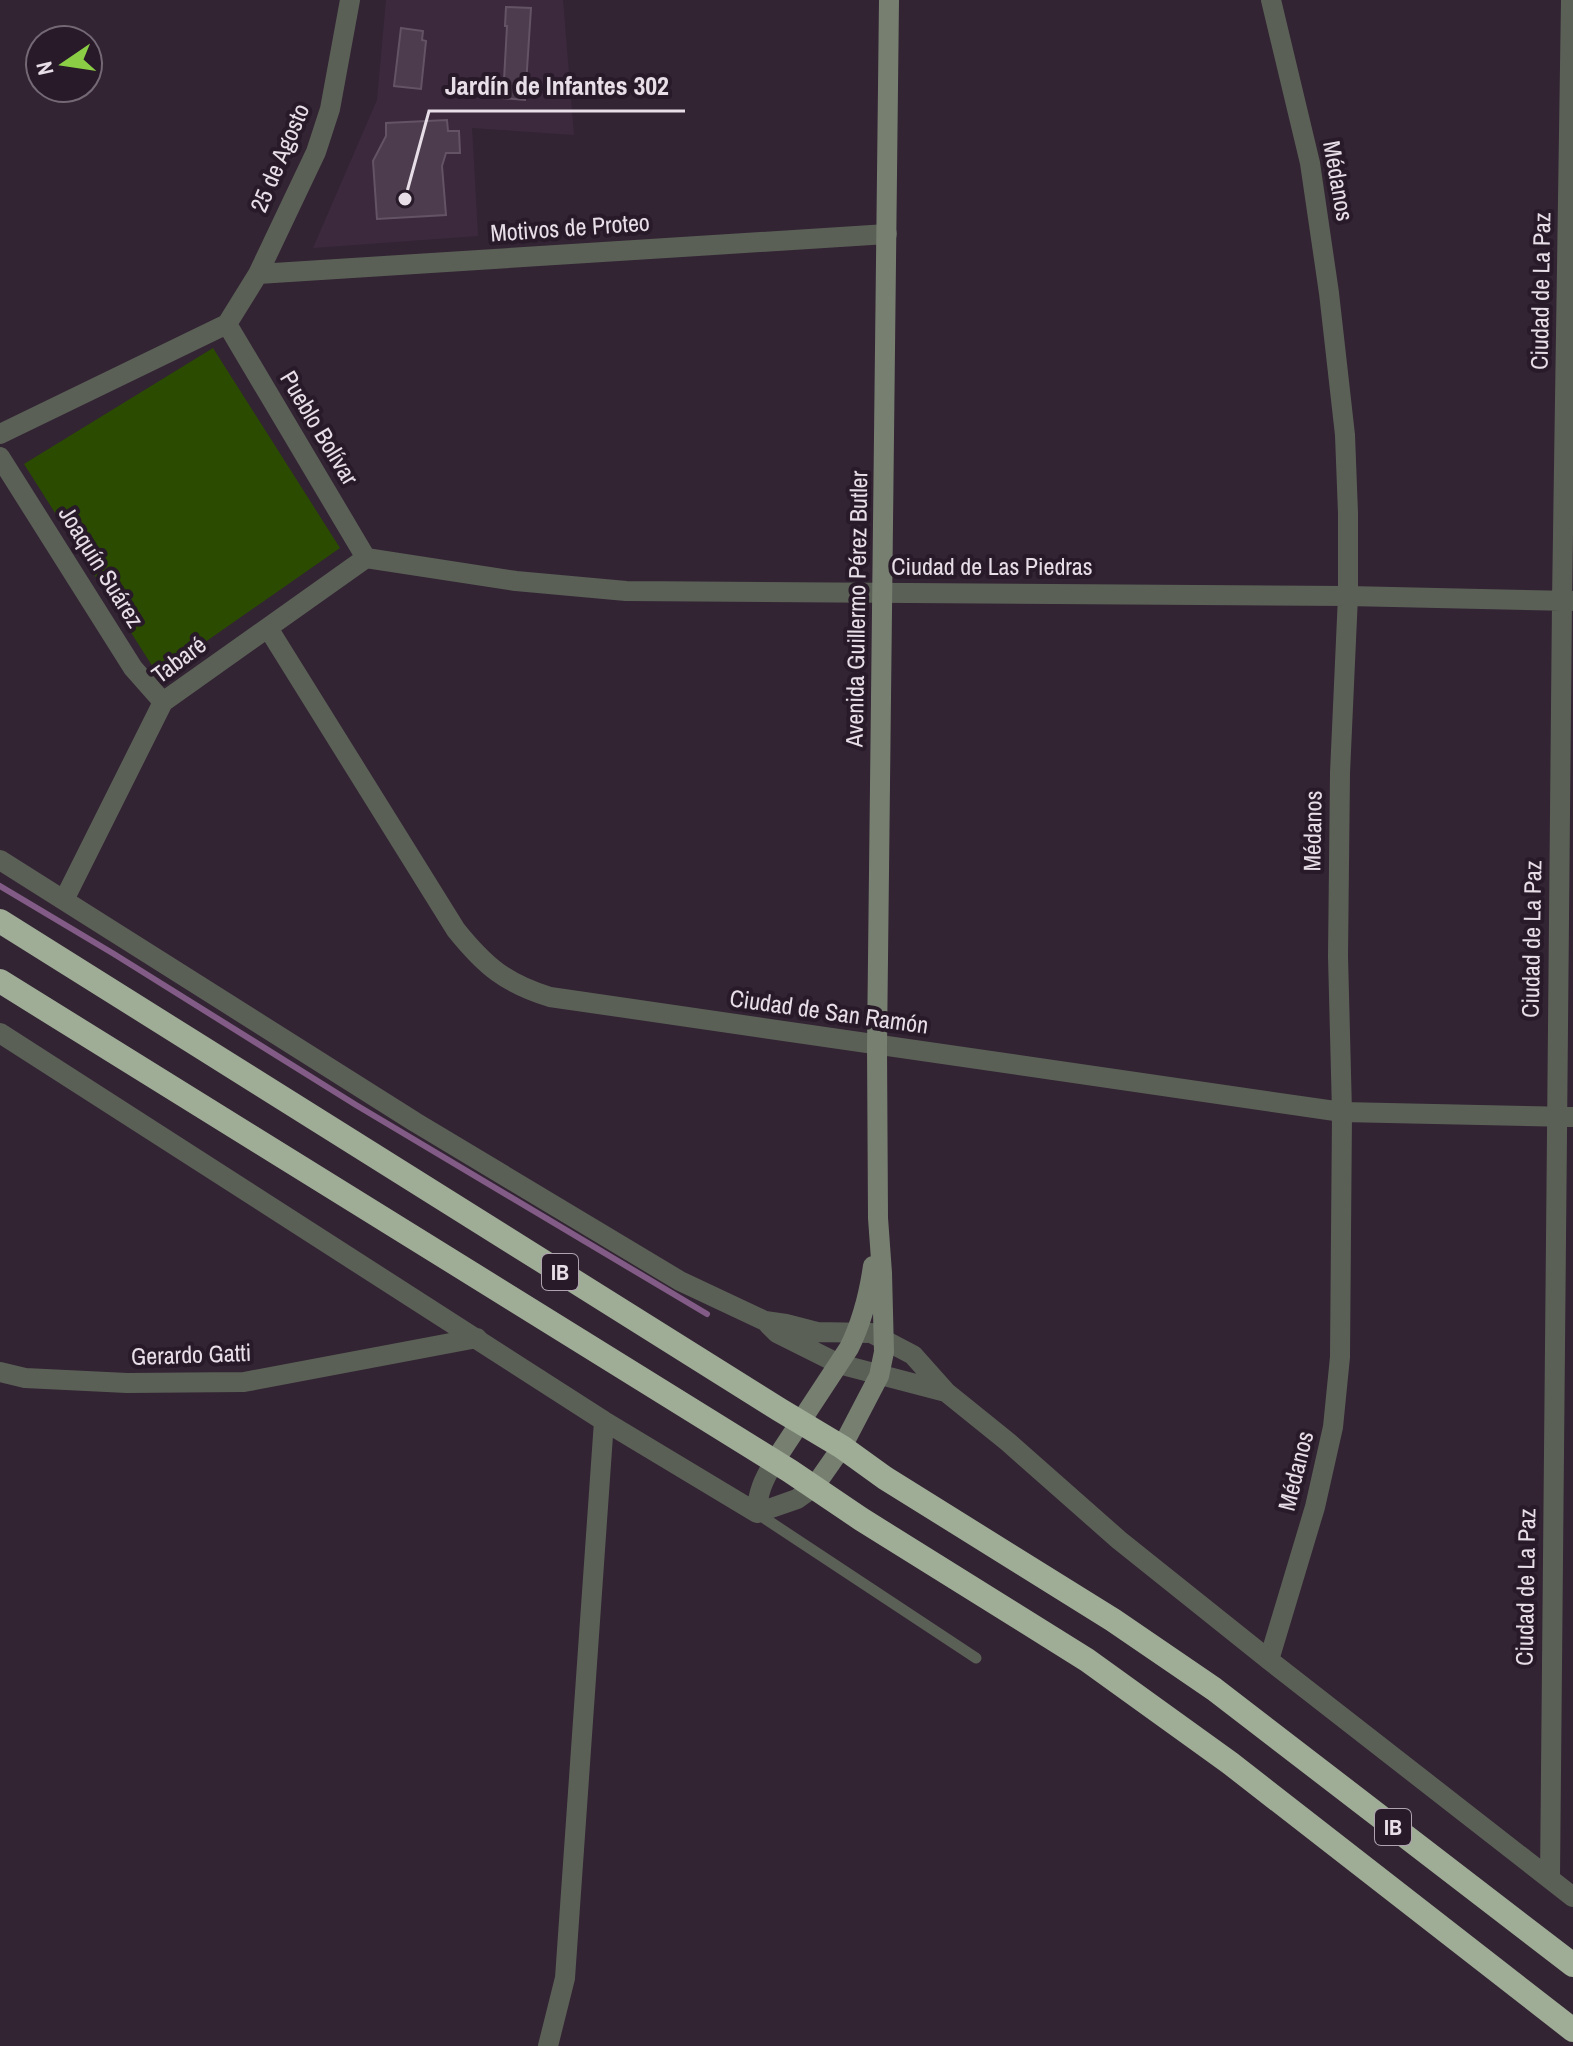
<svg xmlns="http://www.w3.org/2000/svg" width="1573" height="2046" font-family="'Archivo Narrow',sans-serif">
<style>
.built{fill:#3c293e}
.green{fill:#2b4c00}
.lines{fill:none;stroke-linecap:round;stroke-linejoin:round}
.stream{stroke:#825c86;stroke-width:6}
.building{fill:#4c3c4d;stroke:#645365;stroke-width:2}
.lane{stroke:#5b6057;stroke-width:11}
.street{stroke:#5b6057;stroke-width:20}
.secondary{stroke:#777f71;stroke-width:20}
.highway{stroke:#9fac96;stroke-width:24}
.labels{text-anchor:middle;stroke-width:8;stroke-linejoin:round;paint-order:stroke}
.shield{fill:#281a29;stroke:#aea3af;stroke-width:2}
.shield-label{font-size:22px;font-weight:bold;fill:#e7dee8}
.street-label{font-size:24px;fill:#e7dee8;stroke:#281a29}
.leader{fill:none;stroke:#e7dee8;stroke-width:3}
.callout-dot{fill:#e7dee8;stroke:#281a29;stroke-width:3}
.callout-label{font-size:26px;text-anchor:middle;font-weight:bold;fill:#e7dee8;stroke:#281a29;stroke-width:8;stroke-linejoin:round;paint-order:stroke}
</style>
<rect width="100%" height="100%" fill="#322433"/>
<!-- built -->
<path class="built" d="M386 0H563L574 135 472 128 478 236 313 248 377 100Z"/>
<!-- green -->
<path class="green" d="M213 348 340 548 158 675 24 464Z"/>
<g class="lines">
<!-- stream -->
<path class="stream" d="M0 886 114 954 356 1105 707 1314"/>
</g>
<!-- building -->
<path class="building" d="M506 7 531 8 525 100 503 98 507 26H505Z
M401 28 423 31 422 40 426 41 421 89 394 86Z
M447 120 448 131H459L460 153H446L442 166 446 215 377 219 373 161 386 136V123Z"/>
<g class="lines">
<!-- lane -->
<path class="lane" d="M758 1514 976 1658"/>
<!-- street -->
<path class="street" d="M258 274 887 234
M227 324 258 274 316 152 330 109 350 0
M227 324 366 558
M0 434 227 324
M0 457 133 668 163 702
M366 558 516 581 626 591 1348 596 1573 601
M268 628 456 930C485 966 505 983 550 997L1342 1112 1573 1117
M0 860 415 1122 680 1281 765 1321 786 1324 817 1332 871 1333 913 1355 946 1392 1008 1442 1119 1540 1269 1660 1573 1897
M64 900 163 702 366 558
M0 1033 604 1421 757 1513 797 1499 814 1487
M768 1324 777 1333 839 1364 946 1392
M0 1372 25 1378 127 1383 244 1382 477 1338
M757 1513C757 1493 764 1479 774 1462
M1269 1660 1315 1507 1333 1427 1340 1357 1342 1112 1338 956 1340 773 1348 596V513L1345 435 1329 293 1310 163 1271 0
M1550 1878 1562 601 1571 0
M548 2046 565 1978 604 1421"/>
<!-- secondary -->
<path class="secondary" d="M774 1462 849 1348C862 1322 869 1294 873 1266
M814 1487 842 1447 879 1376 884 1352 882 1273 878 1218 877 1046 889 0"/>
<!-- highway -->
<path class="highway" d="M0 921 780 1410 842 1447 885 1478 1113 1620 1214 1689 1573 1965
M0 981 790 1471 861 1519 1087 1660 1230 1763 1573 2030"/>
</g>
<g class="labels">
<!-- shield labels -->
<g class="shield">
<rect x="542" y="1254" width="36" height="36" rx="6"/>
<rect x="1375" y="1809" width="36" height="36" rx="6"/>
</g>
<g class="shield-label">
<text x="560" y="1280">IB</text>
<text x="1393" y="1835">IB</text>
</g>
<!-- street labels -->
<g class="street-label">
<text transform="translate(280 158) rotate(-67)" y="8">25 de Agosto</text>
<text transform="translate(1338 181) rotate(80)" y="8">Médanos</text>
<text transform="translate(570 228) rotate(-4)" y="8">Motivos de Proteo</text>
<text transform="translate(1541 291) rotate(-89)" y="8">Ciudad de La Paz</text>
<text transform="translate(319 428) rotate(59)" y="8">Pueblo Bolívar</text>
<text transform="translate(101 567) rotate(58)" y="8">Joaquín Suárez</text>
<text x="992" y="575">Ciudad de Las Piedras</text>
<text transform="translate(857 609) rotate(-89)" y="8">Avenida Guillermo Pérez Butler</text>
<text transform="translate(179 660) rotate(-37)" y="8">Tabaré</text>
<text transform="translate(1313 831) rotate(-89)" y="8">Médanos</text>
<text transform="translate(1532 939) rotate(-89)" y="8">Ciudad de La Paz</text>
<text transform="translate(829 1012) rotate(8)" y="8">Ciudad de San Ramón</text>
<text transform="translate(191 1355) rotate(-2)" y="8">Gerardo Gatti</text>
<text transform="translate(1296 1471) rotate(-76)" y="8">Médanos</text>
<text transform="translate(1526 1587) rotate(-89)" y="8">Ciudad de La Paz</text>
</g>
</g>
<!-- callouts -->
<path class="leader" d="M405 199L429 111H685"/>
<circle class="callout-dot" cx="405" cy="199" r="8"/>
<g class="callout-label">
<text x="557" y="95">Jardín de Infantes 302</text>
</g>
<!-- north arrow -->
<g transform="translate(64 64) rotate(257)"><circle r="38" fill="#281a29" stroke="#746875" stroke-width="2"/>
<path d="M0-6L14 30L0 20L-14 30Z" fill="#8bce46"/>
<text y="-12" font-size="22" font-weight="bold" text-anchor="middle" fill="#e7dee8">N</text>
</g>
</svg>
